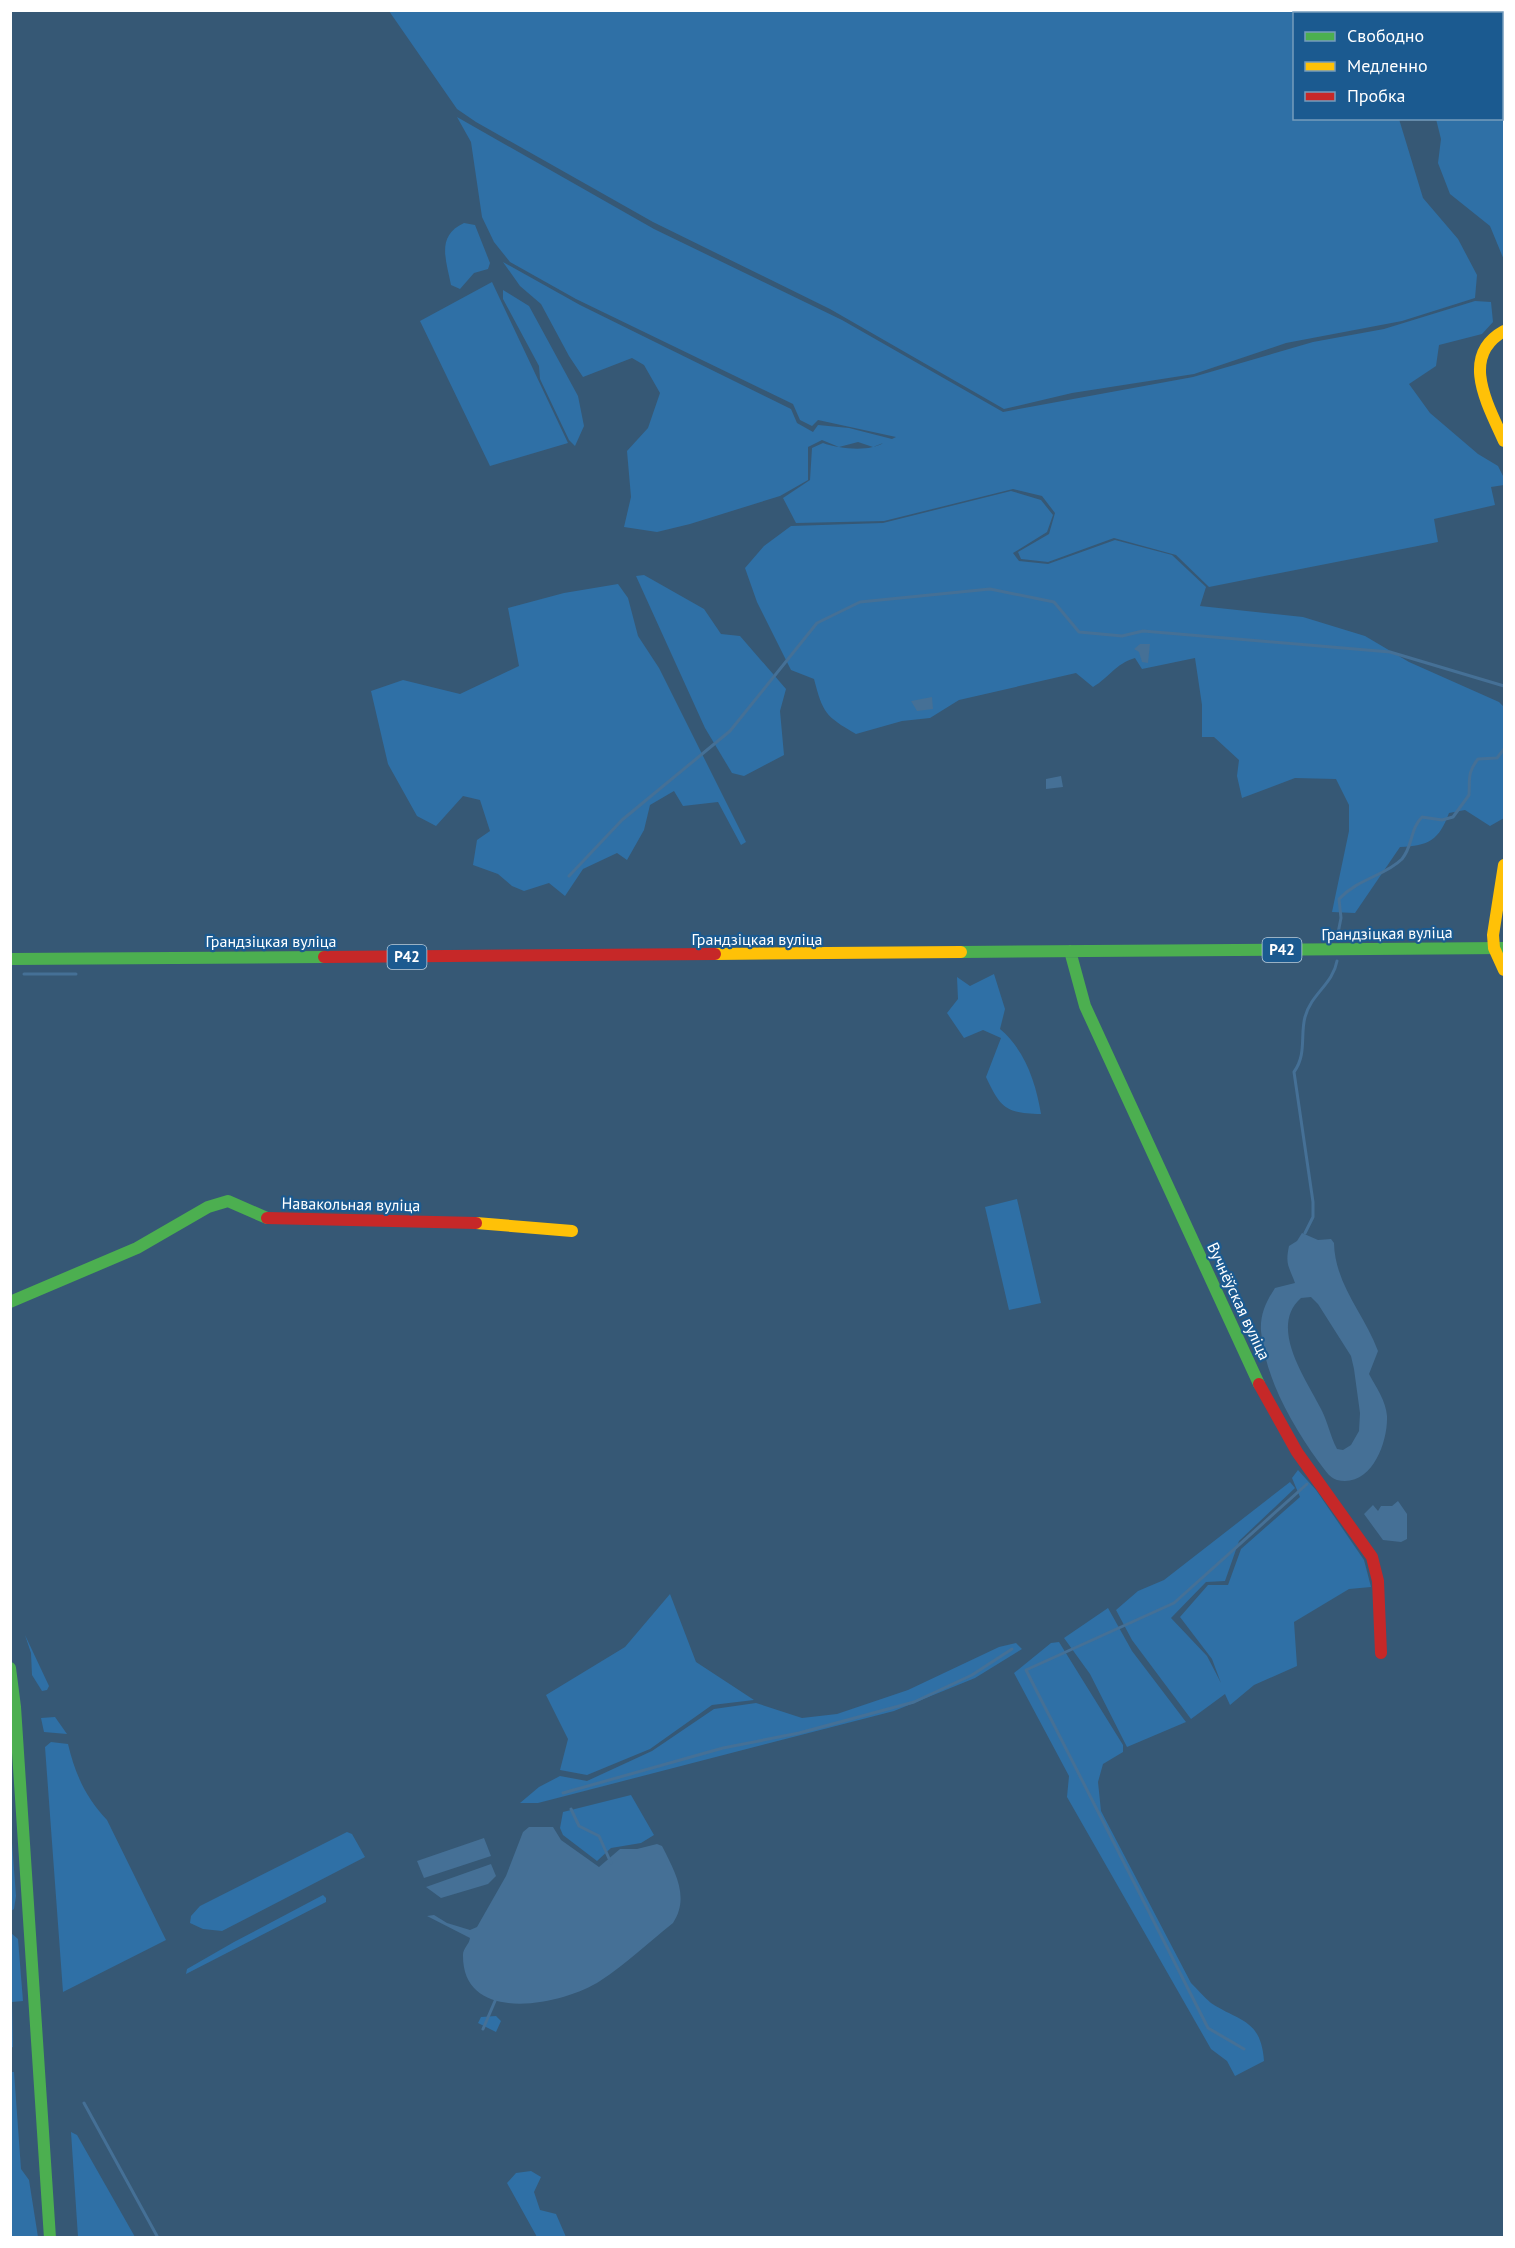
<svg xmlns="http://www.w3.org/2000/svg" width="1515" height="2248" font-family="'PT Sans',sans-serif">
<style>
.green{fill:#2f70a6}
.water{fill:#457096;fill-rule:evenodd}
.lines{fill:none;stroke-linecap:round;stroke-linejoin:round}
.stream{stroke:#457096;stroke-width:3}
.fast{stroke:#4caf50;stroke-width:12}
.slow{stroke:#ffc107;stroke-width:12}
.jam{stroke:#c62828;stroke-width:12}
.labels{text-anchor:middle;stroke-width:4.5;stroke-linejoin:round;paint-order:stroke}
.shield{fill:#1b5a90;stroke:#bbcede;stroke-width:1.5}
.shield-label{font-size:15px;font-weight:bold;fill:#fff}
.street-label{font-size:16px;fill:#fff;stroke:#1b5a90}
</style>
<rect width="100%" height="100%" fill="#365875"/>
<!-- green -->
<path class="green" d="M389 11H1353L1356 13 1294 14V118L1399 119 1423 198 1458 239 1477 275 1475 298 1402 321 1286 343 1194 374 1072 393 1004 409 830 309 653 222 476 122 457 109Z
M1382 11H1504V260L1490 226 1450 194 1438 163 1441 139 1436 119 1502 118V14H1384Z
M457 117 654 229 842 320 1003 412 1193 377 1313 342 1384 329 1475 301 1491 302 1493 322 1482 334 1439 345 1436 366 1409 384 1430 413 1478 454 1498 466 1504 478V485L1491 487 1495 505 1434 519 1438 542 1209 587 1176 555 1114 538 1048 562 1021 559 1018 552 1049 534 1055 513 1042 496 1013 489 884 521 796 523 783 498 810 480 812 448 823 443C839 449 870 452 883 443L873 447 858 442 839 447 822 440 808 447V480L780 496 690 524 657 532 624 527 631 497 627 451 648 428 660 393 644 365 632 358 583 377 569 356 541 304 520 286 503 262 580 305 791 409 797 423 813 432 818 425 849 428 892 439 896 437 818 420 812 426 800 420 793 404 576 299 510 262 494 242 482 217 471 142Z
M464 223 475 225 490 263 488 269 474 273 460 289 451 285C446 259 436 236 464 223Z
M492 282 568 443 490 466 420 321Z
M503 290 529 306 578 396 584 426 575 446 569 440 540 379 539 366 503 299Z
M1011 491 1041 500 1053 515 1047 532 1013 553 1019 561 1048 564 1115 540 1172 555 1206 587 1200 606 1303 617 1365 636 1409 662 1499 702 1504 707V818L1490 826 1465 810 1449 813C1439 840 1429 846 1400 847L1355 913 1332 912 1349 831V805L1336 779 1295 778 1242 798 1237 776 1239 760 1214 737H1202V705L1195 658 1142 669 1135 658C1115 664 1110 677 1093 687L1076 673 959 700 930 718 902 721 856 734C825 716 823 713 814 679L791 670 757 602 745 568 764 546 791 526 883 523Z
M644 575 704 609 721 634 740 636 786 689 780 711 784 755 744 776 732 773 705 728 636 576Z
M618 584 628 598 638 636 659 668 746 842 741 845 718 802 683 806 674 791 650 805 644 830 627 860 617 853 583 869 565 896 549 883 524 891 512 886 498 874 473 865 477 840 490 831 480 800 463 796 436 826 417 816 388 764 371 691 403 680 460 694 519 666 508 608 564 593Z
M994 974 1005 1009 1000 1029C1025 1050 1036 1083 1041 1114 1006 1113 1001 1109 986 1077L1001 1038 983 1030 964 1038 947 1013 958 999 957 977 970 986Z
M1017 1199 1041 1303 1009 1310 985 1207Z
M1298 1470 1316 1490 1364 1560 1371 1587 1349 1589 1294 1622 1297 1666 1254 1685 1230 1705 1225 1694 1191 1719 1132 1640 1116 1610 1138 1591 1164 1580 1290 1482 1295 1488 1239 1541 1225 1581 1206 1582 1171 1618 1207 1656 1221 1683 1212 1659 1180 1617 1208 1585H1228L1241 1549 1300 1497 1292 1478Z
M670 1594 696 1662 754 1700 712 1705 650 1749 587 1775 560 1770 568 1739 546 1695 625 1647Z
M1108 1608 1132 1651 1186 1722 1127 1747 1090 1674 1064 1638Z
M25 1635 49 1686 47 1690 42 1691 32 1675 31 1653Z
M1059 1642 1123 1745V1752L1103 1764 1098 1782 1101 1811 1191 1983C1197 1989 1204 1997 1211 2003 1240 2022 1261 2019 1264 2061L1235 2076 1227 2061 1211 2049 1067 1797 1069 1776 1014 1673 1051 1643Z
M1016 1643 1022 1649 975 1678 894 1711 538 1803H520L539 1787 560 1776 587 1781 652 1751 714 1709 756 1703 802 1718 837 1714 908 1690 999 1647Z
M55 1717 67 1734 44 1732 41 1718Z
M51 1742 68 1744C75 1774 86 1798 107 1820L166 1940 63 1992 45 1747Z
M631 1795 654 1835 641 1843 611 1848 597 1861 563 1835 560 1828 563 1812Z
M11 1829 16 1896 14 1909 11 1911Z
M347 1832 352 1834 365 1857 222 1931 203 1929 190 1923 191 1916 200 1906Z
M323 1895 326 1898V1902L186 1974 187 1969 234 1942Z
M11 1933 18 1939 23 2001 12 2002 13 2047 11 2048Z
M496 2016 501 2021 496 2032 478 2023 481 2017Z
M10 2072H14L21 2169 29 2180 38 2237H11Z
M71 2132 77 2135 135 2237H78Z
M531 2171 541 2177 534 2192 540 2210 556 2214 566 2237H537L507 2183 516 2173Z"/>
<!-- water -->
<path class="water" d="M1140 644H1150L1148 663 1142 662 1139 652 1134 649Z
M932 697 933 709 917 711 911 701Z
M1061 776 1063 787 1046 789V779Z
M1302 1233 1318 1240 1331 1239 1334 1243C1335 1285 1364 1313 1378 1351L1369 1374C1376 1387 1386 1401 1387 1416 1388 1442 1372 1488 1337 1480 1329 1478 1323 1467 1318 1461 1291 1423 1265 1378 1261 1331 1260 1314 1266 1302 1275 1288L1295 1283C1289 1266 1285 1265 1289 1246L1297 1241ZM1301 1298 1311 1297 1318 1304 1351 1356 1354 1369 1360 1413 1359 1431 1351 1445 1343 1450 1337 1449C1330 1436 1328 1422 1321 1409 1306 1379 1268 1327 1301 1298Z
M1398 1501 1407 1514V1539L1401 1542 1383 1540 1364 1514 1373 1505 1378 1511 1381 1506H1392Z
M529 1827H553L561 1840 599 1867 620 1849H637L657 1844 662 1846C675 1872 690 1897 673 1923 649 1942 626 1964 600 1981 563 2005 462 2026 463 1955 463 1948 469 1945 470 1938L427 1916 434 1915 447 1923 470 1930 477 1927 506 1876 523 1832Z
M484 1838 491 1856 424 1878 417 1861Z
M491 1864 496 1876 488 1884 441 1898 426 1887Z"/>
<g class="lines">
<!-- stream -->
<path class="stream" d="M569 876 622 820 730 731 817 623 860 602 990 589 1054 602 1079 632 1122 636 1143 631 1390 652 1504 686
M1337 938 1341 918 1339 899C1359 878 1385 876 1402 859 1413 846 1410 829 1422 817L1442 820 1453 817 1469 795C1470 779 1467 773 1478 759L1497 758 1504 749
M24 974H76
M1305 1233 1313 1217V1202L1294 1072C1307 1054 1300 1035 1305 1017 1311 994 1333 984 1337 961
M563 1793 723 1748 799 1733 914 1702 972 1675 1012 1649
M571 1809 579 1826 599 1836 611 1863
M483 2029 495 2001
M1244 2049 1208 2028 1026 1670 1174 1603 1307 1484
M84 2103 157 2236"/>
<!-- fast -->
<path class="fast" d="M1070 951 1085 1006 1259 1384
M961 952 1504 948
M10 959 324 957
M10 1302 137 1248 208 1207 228 1201 267 1218
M10 1668 15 1707 50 2238"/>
<!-- slow -->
<path class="slow" d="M1504 331C1459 356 1488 405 1504 441
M1504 865 1493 935 1494 948 1504 970
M715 954 961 952
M476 1223 572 1231"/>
<!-- jam -->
<path class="jam" d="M324 957 715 954
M267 1218 476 1223
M1259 1384 1297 1452 1372 1557 1378 1581 1381 1653"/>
</g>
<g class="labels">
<!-- shield labels -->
<g class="shield">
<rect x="1262.5" y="938" width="39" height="24" rx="4.5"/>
<rect x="387.5" y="945" width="39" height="24" rx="4.5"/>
</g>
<g class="shield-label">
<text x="1282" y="955">Р42</text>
<text x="407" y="962">Р42</text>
</g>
<!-- street labels -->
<g class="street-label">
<text transform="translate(1387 933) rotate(-1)" y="6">Грандзіцкая вуліца</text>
<text x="757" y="945">Грандзіцкая вуліца</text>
<text x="271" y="947">Грандзіцкая вуліца</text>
<text transform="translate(351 1204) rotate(1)" y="6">Навакольная вуліца</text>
<text transform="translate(1239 1301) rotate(65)" y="6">Вучнёўская вуліца</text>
</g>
</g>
<!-- border -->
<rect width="1515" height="2248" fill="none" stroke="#ffffff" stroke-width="24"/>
<!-- legend -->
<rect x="1293" y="12" width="210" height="108" fill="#1b5a90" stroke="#769cbc" stroke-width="1.5"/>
<rect x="1305" y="32" width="30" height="9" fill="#4caf50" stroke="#769cbc" stroke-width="1.5"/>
<text x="1347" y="42" font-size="18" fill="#ffffff">Свободно</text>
<rect x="1305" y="62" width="30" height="9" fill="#ffc107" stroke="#769cbc" stroke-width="1.5"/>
<text x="1347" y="72" font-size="18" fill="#ffffff">Медленно</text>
<rect x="1305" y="92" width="30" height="9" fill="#c62828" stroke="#769cbc" stroke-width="1.5"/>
<text x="1347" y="102" font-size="18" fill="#ffffff">Пробка</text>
</svg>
